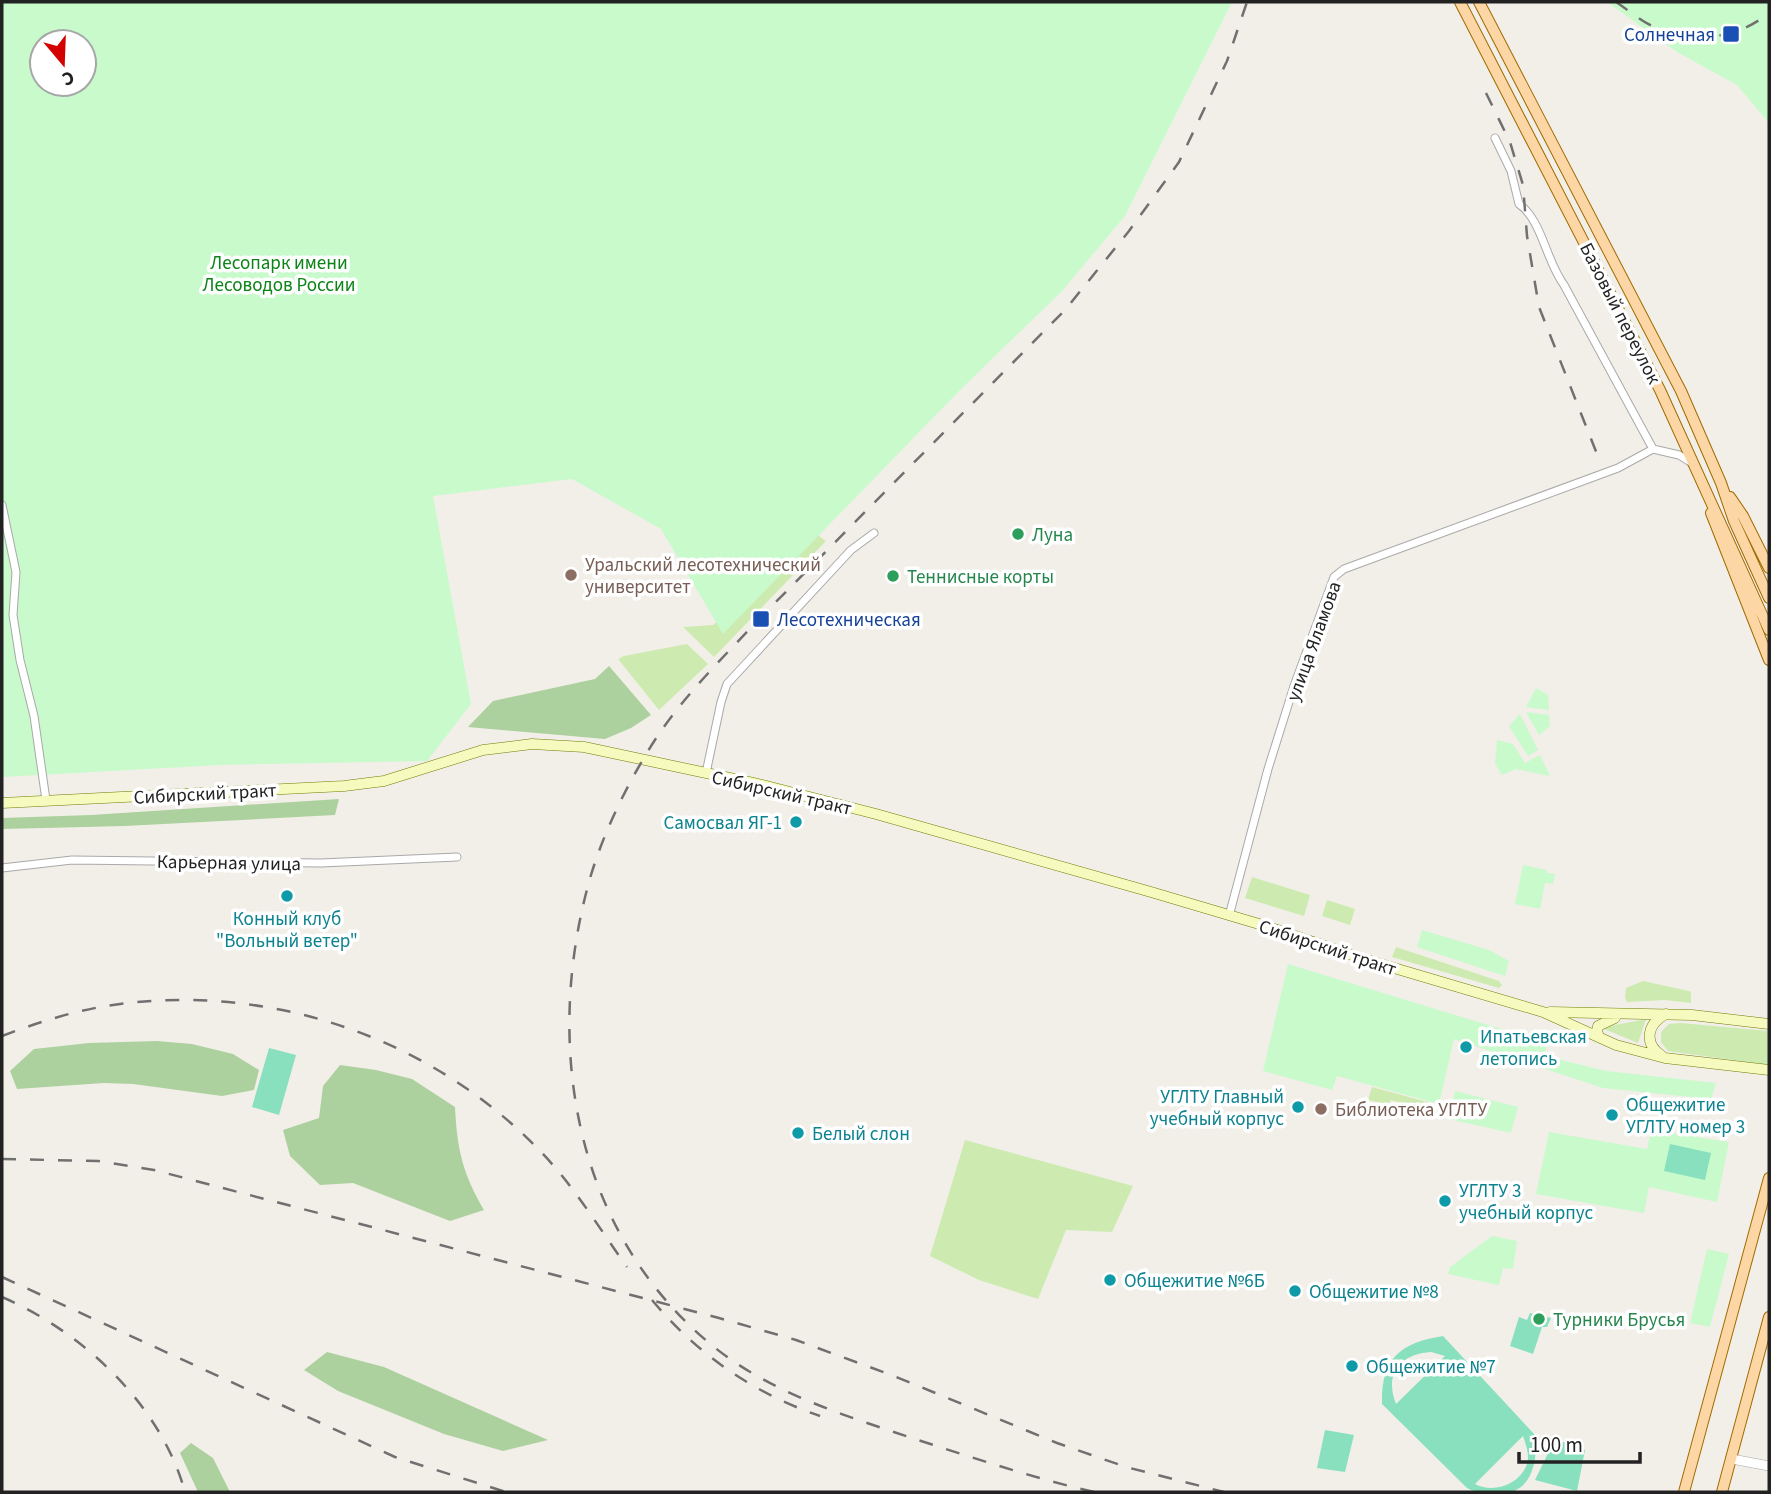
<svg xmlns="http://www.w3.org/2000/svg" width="1771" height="1494" font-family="'Source Sans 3',sans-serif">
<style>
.grass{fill:#cdebb0}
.forest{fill:#add19e}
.park{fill:#c8facc;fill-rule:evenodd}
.pitch{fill:#88e0be;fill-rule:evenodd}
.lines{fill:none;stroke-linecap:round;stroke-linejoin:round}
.minor-casing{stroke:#a9a9a9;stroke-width:9}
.tertiary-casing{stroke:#a9a9a9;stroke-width:10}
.secondary-casing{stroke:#707d05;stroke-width:11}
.primary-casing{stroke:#a06b00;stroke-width:12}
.minor{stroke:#fff;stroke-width:7}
.tertiary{stroke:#fff;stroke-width:9}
.secondary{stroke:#f7fabf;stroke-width:10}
.primary{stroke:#fcd6a4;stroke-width:10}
.rail{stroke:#707070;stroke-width:2.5;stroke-dasharray:14 14;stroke-linecap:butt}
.transit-dot{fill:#1a4fb4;stroke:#fff;stroke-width:2.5}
.leisure-dot{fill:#2e9e5b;stroke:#fff;stroke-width:2.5}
.education-dot{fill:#8d6e63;stroke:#fff;stroke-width:2.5}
.culture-dot{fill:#0f9aa8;stroke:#fff;stroke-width:2.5}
.labels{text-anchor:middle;stroke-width:7;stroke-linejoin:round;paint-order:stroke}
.transit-label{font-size:19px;fill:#164399;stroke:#fff;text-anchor:end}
.park-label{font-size:19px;fill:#0c8416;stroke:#fff}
.street-label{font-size:19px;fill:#222;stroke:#fff}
.leisure-label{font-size:19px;fill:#27864d;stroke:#fff;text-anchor:start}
.education-label{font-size:19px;fill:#785e54;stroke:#fff;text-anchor:start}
.culture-label{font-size:19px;fill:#0d838f;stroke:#fff;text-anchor:start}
</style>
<rect width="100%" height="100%" fill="#f2efe9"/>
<!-- grass -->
<path class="grass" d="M816 534 826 541 714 657 683 627 713 625Z
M687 644 708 664 659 710 618 659 624 656Z
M1252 877 1310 895 1304 916 1245 898Z
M1327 900 1355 909 1350 925 1322 916Z
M1396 947 1499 981 1502 985 1499 988 1392 957Z
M1643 981 1689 991 1691 992V1003L1665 1000 1627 1002 1625 998 1626 988Z
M1646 1019 1638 1043 1604 1029 1605 1027Z
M1681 1023 1769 1031V1065L1668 1051 1661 1042V1032L1669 1024Z
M1372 1087 1431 1103 1429 1114 1406 1110 1408 1105 1391 1100 1388 1105 1368 1100Z
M965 1140 1133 1186 1112 1232 1066 1230 1038 1299 979 1280 930 1256Z"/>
<!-- forest -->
<path class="forest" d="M609 666 651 715 631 728 605 739 468 727 493 701 595 679Z
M339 799 335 815 125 826 2 829V818L91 815Z
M157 1041 192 1044 233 1054 259 1070 254 1090 222 1096 133 1084 104 1083 17 1089 10 1071 34 1049 89 1043Z
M340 1065 376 1070 412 1079 455 1107C457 1150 463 1174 484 1210L450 1221 353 1183 320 1185 290 1156 283 1130 319 1118 323 1086Z
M327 1352 384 1367 548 1440 503 1451 444 1434 338 1391 304 1370Z
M191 1443 213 1458 230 1492H198L180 1453Z"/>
<!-- park -->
<path class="park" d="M2 2H1232L1125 216 1062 291 961 389 723 634 661 529 572 479 433 496 471 704 427 761 221 765 2 777ZM42 42H84V84H42Z
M1607 2H1769V123L1737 85 1677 52Z
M1536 688 1548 695 1549 710 1526 707Z
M1526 712 1549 715 1550 726 1539 735Z
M1520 714 1538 750 1528 756 1509 726Z
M1497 740 1513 744 1525 763 1540 755 1550 776 1516 769 1502 775 1495 764Z
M1523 865 1547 870V873L1555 874 1553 884 1545 883 1540 909 1515 904Z
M1422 930 1489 950 1509 961 1505 976 1417 947Z
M1288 964 1547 1043 1545 1056 1606 1071 1716 1083 1711 1099 1603 1088 1454 1039 1439 1104 1337 1076 1332 1090 1263 1071Z
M1455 1091 1518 1107 1511 1133 1449 1119Z
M1651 1130 1729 1142 1717 1202 1649 1187 1644 1213 1536 1194 1549 1132 1647 1149Z
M1492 1236 1517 1241 1513 1269 1503 1268 1499 1285 1448 1274 1450 1267Z
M1707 1249 1729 1254 1710 1327 1690 1323Z"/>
<!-- pitch -->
<path class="pitch" d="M269 1048 296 1055 279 1115 252 1107Z
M1670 1144 1711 1153 1705 1180 1664 1171Z
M1530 1313 1551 1318 1547 1327H1542L1533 1354 1510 1346 1519 1317 1527 1320Z
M1443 1336 1535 1435C1538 1454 1534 1486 1511 1492 1506 1493 1499 1492 1494 1492 1484 1492 1476 1493 1467 1488L1382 1404C1381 1359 1399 1343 1443 1336ZM1431 1352 1445 1356 1396 1404C1384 1374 1400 1354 1431 1352ZM1523 1436C1526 1445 1530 1455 1527 1464 1520 1485 1493 1494 1475 1484Z
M1325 1430 1354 1435 1345 1472 1317 1468Z
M1555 1439 1585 1450 1577 1491 1535 1480Z"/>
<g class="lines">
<!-- minor casing -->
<g class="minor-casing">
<path id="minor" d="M1495 138 1511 171 1519 204C1542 220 1546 261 1564 285L1653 449
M2 505 16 572 13 615 20 660 34 716 46 800
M706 773 721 702 727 684 851 550 874 533
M2 868 72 860 321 863 457 857
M1229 916 1268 769 1294 686 1334 577 1344 569 1618 468 1653 449 1679 455 1692 463"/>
</g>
<!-- tertiary casing -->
<g class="tertiary-casing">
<path id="tertiary" d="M1732 1459 1769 1466"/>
</g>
<!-- secondary casing -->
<g class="secondary-casing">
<path id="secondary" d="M2 803 344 786 384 781 483 750 532 744 584 747 758 784 876 814 1151 892 1259 924 1367 960 1543 1012 1616 1045 1665 1058 1769 1070
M1550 1012 1692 1015 1769 1024
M1599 1037 1597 1031 1598 1026 1615 1018
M1662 1056C1643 1043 1647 1024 1666 1014"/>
</g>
<!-- primary casing -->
<g class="primary-casing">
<path id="primary" d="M1460 2 1660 390 1769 630
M1479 2 1681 391 1721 483 1734 521 1769 598
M1730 497 1743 516 1769 568
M1711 513 1769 660
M1684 1492 1769 1178
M1722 1492 1769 1317"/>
</g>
<!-- minor -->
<use href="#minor" class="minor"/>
<!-- tertiary -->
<use href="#tertiary" class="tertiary"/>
<!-- secondary -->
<use href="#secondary" class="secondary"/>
<!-- primary -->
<use href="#primary" class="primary"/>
<!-- rail -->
<path class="rail" d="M1616 2C1628 10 1640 20 1652 26 1659 29 1666 30 1673 32 1709 42 1740 36 1769 13
M1486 93 1510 142 1523 185 1527 236 1539 307 1597 454
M2 1036C39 1022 79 1009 120 1004 274 984 433 1039 541 1152 574 1186 599 1228 627 1267
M2 1159 98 1161 154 1170 719 1318 796 1340 894 1376 1057 1443 1126 1467 1224 1492
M2 1277 395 1457 506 1492
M2 1297C83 1332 161 1405 185 1492
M652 1300C697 1354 753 1393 820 1416
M1094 1492C1033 1478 974 1458 915 1439 843 1415 767 1392 708 1342 572 1227 543 1040 591 875 604 832 625 789 648 751 678 701 721 660 760 618L1065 310 1129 231 1179 162 1227 61 1247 2"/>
</g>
<!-- markers -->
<g class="transit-dot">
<rect x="1722" y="25" width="18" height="18" rx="3.5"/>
<rect x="752" y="610" width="18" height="18" rx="3.5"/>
</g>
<g class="leisure-dot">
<circle cx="1018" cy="534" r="7"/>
<circle cx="893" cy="576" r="7"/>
<circle cx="1539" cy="1319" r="7"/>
</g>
<g class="education-dot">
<circle cx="571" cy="575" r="7"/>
<circle cx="1321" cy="1109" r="7"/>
</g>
<g class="culture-dot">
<circle cx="796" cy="822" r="7"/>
<circle cx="287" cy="896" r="7"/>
<circle cx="1466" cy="1047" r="7"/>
<circle cx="1298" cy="1107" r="7"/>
<circle cx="1612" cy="1115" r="7"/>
<circle cx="798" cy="1133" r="7"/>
<circle cx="1445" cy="1201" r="7"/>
<circle cx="1110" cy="1280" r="7"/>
<circle cx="1295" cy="1291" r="7"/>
<circle cx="1352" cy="1366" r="7"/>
</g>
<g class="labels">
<!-- transit labels -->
<g class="transit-label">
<text x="1715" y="41">Солнечная</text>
<text x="777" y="626" text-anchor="start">Лесотехническая</text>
</g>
<!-- park labels -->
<g class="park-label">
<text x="279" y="269">Лесопарк имени<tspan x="279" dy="22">Лесоводов России</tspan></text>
</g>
<!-- street labels -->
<g class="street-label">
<text transform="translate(1621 313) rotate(63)" y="7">Базовый переулок</text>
<text transform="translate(1313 641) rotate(-70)" y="7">улица Яламова</text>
<text transform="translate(782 792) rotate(13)" y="7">Сибирский тракт</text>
<text transform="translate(205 793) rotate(-3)" y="7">Сибирский тракт</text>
<text transform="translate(229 862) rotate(1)" y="7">Карьерная улица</text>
<text transform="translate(1328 947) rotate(18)" y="7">Сибирский тракт</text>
</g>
<!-- leisure labels -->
<g class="leisure-label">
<text x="1032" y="541">Луна</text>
<text x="907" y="583">Теннисные корты</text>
<text x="1553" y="1326">Турники Брусья</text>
</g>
<!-- education labels -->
<g class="education-label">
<text x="585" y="571">Уральский лесотехнический<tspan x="585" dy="22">университет</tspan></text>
<text x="1335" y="1116">Библиотека УГЛТУ</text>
</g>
<!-- culture labels -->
<g class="culture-label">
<text x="782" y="829" text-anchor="end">Самосвал ЯГ-1</text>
<text x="287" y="925" text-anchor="middle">Конный клуб<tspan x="287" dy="22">"Вольный ветер"</tspan></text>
<text x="1480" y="1043">Ипатьевская<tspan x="1480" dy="22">летопись</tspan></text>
<text x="1284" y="1103" text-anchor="end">УГЛТУ Главный<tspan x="1284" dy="22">учебный корпус</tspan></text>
<text x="1626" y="1111">Общежитие<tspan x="1626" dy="22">УГЛТУ номер 3</tspan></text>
<text x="812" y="1140">Белый слон</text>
<text x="1459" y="1197">УГЛТУ 3<tspan x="1459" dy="22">учебный корпус</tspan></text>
<text x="1124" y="1287">Общежитие №6Б</text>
<text x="1309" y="1298">Общежитие №8</text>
<text x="1366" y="1373">Общежитие №7</text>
</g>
</g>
<!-- border -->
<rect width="1771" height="1494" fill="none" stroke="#222222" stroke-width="7"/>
<!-- north arrow -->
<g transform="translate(63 63) rotate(161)"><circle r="33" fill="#ffffff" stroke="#a7a7a7" stroke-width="2"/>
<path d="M0-5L12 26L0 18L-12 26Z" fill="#d40000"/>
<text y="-10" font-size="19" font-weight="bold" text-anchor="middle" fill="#222222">С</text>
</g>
<!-- scale -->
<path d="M1519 1452v10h121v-10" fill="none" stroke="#222222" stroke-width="3.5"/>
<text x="1530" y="1452" font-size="21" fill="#222222" stroke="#ffffff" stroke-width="5" paint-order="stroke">100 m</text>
</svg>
